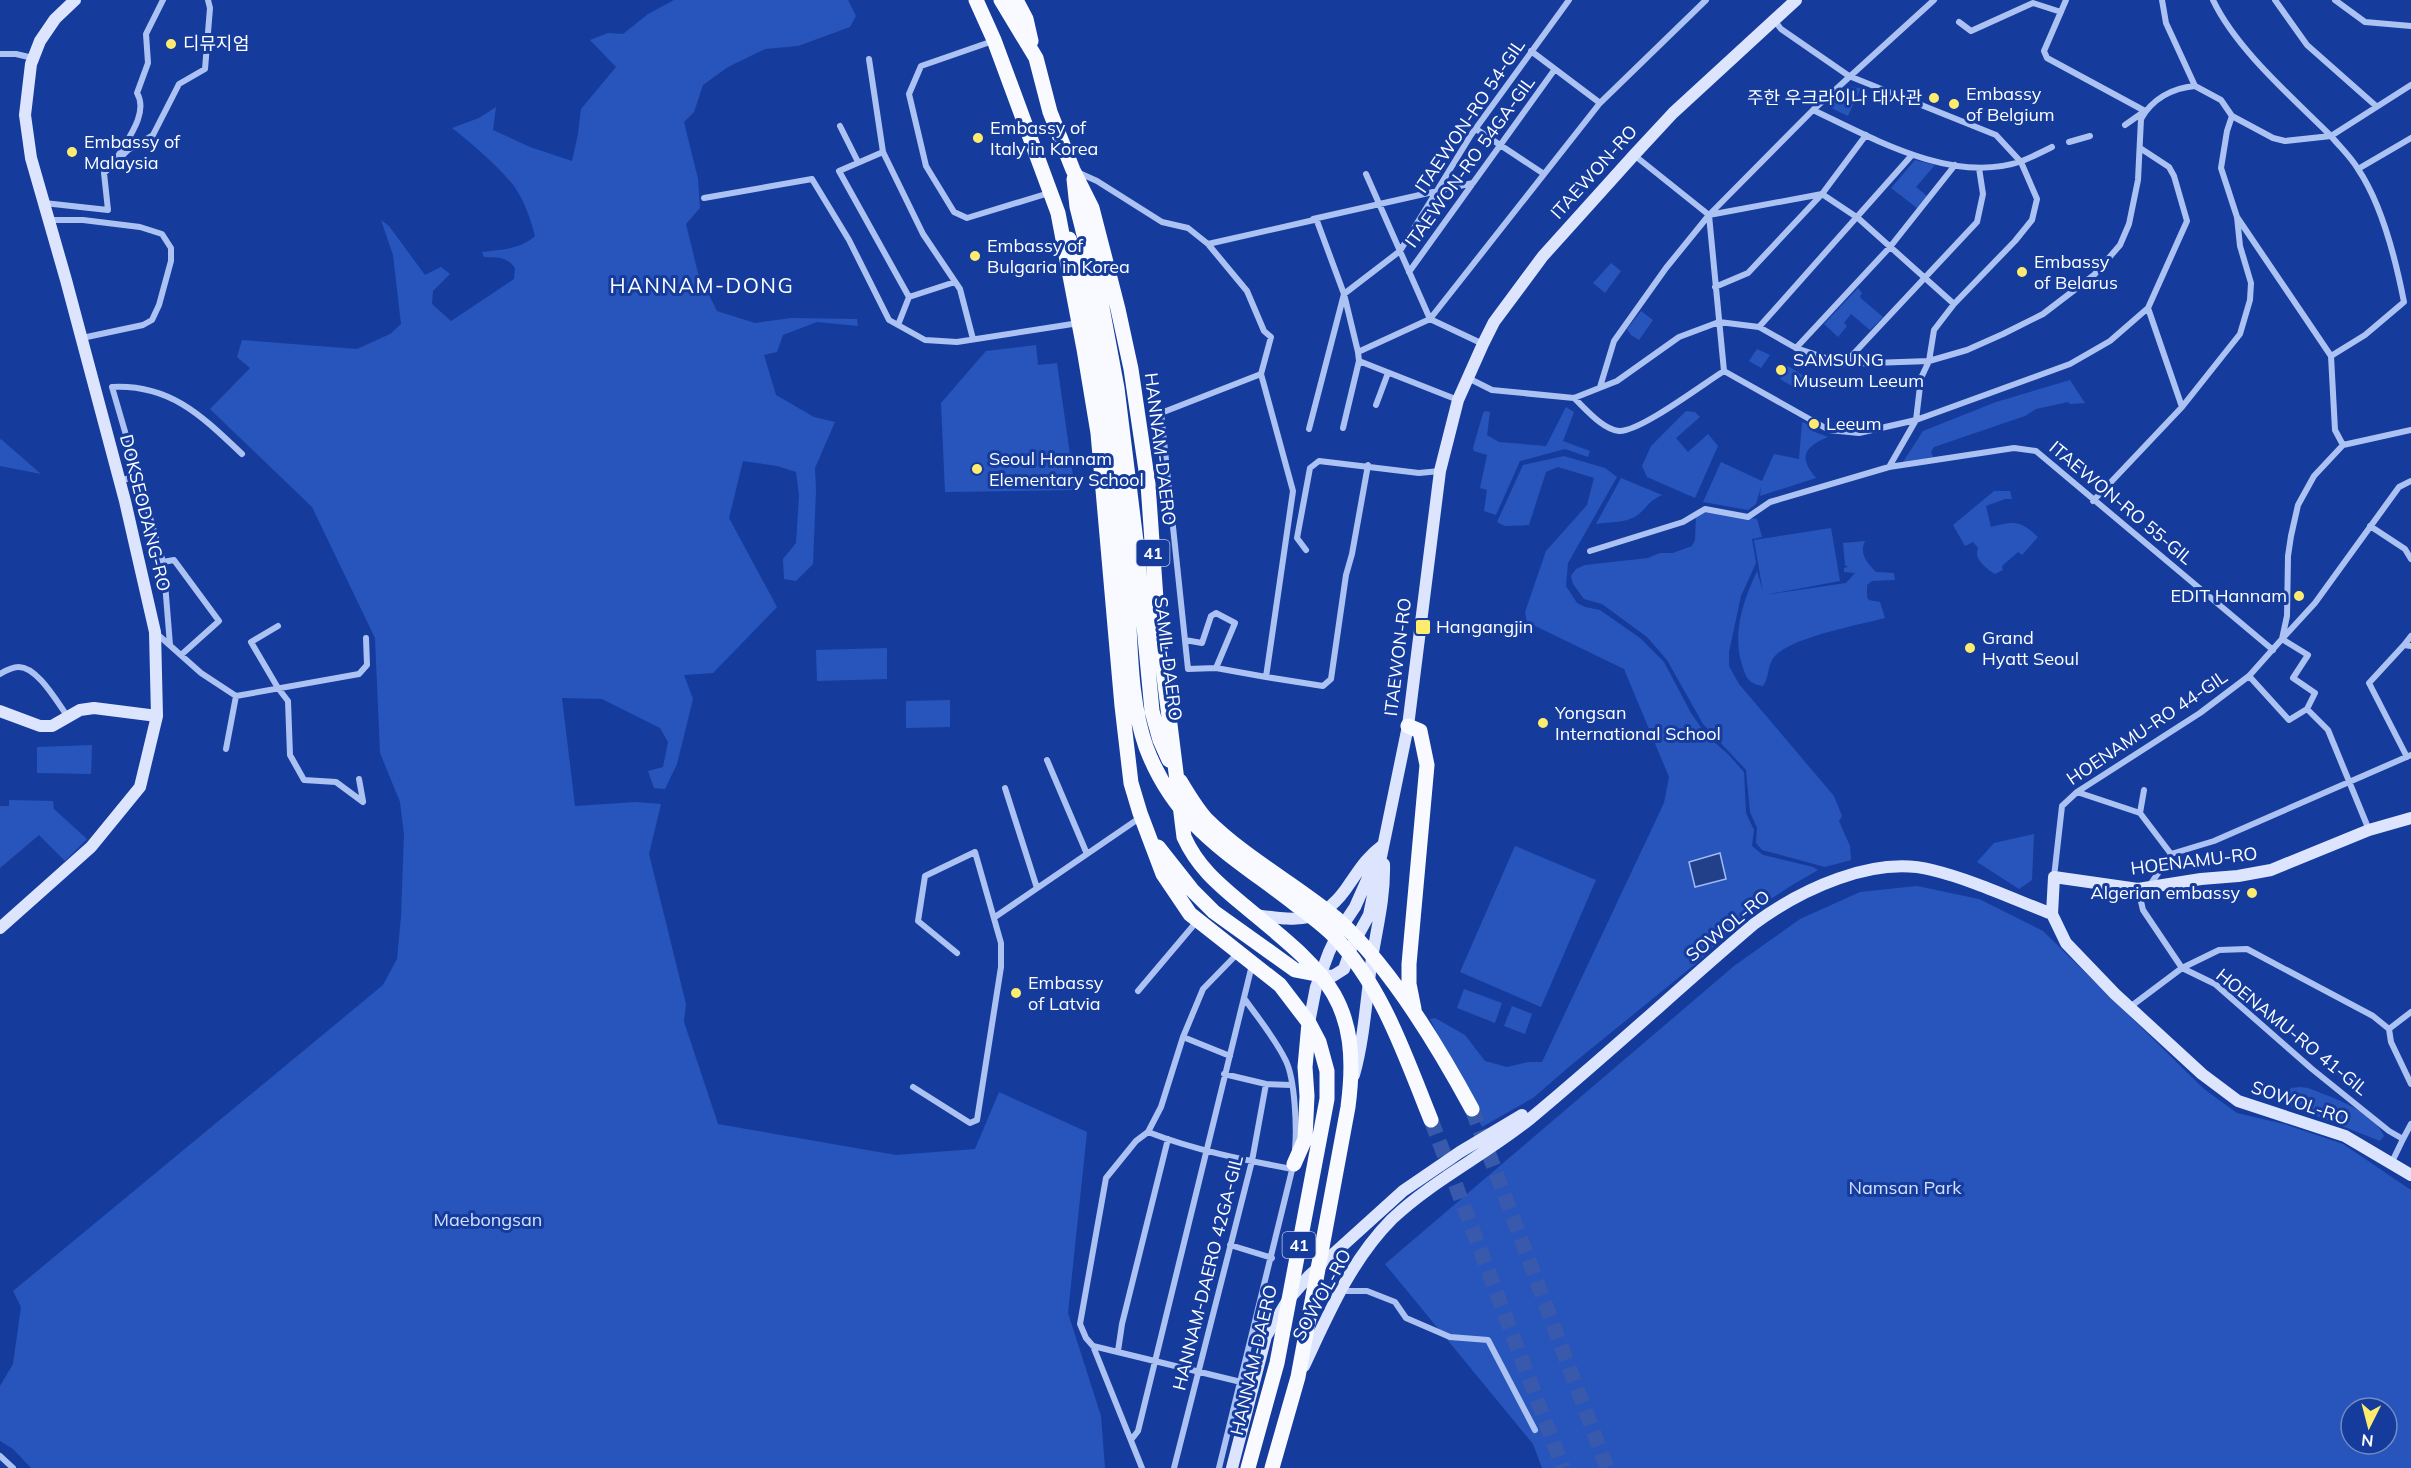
<svg xmlns="http://www.w3.org/2000/svg" width="2411" height="1468" font-family="Mulish,'Noto Sans KR',sans-serif">
<style>
.green{fill:#2855bb;fill-rule:evenodd}
.water{fill:#223f89;stroke:#9fbaf6;stroke-width:1.5}
.lines{fill:none;stroke-linecap:round;stroke-linejoin:round}
.primary-tunnel{stroke:#3859ac;stroke-width:15;stroke-dasharray:15 8;stroke-linecap:butt}
.street{stroke:#acc2f3;stroke-width:6}
.secondary{stroke:#dce5fd;stroke-width:12}
.primary{stroke:#f8faff;stroke-width:15}
.poi-dot{fill:#ffeb6e;stroke:#153c9d;stroke-width:2}
.labels{text-anchor:middle;stroke-width:6;stroke-linejoin:round;paint-order:stroke}
.shield{fill:#153c9d;stroke:#b9c4e2;stroke-width:1.5}
.shield-label{font-size:16px;font-weight:bold;fill:#fff}
.poi-label{font-size:18px;fill:#fff;stroke:#153c9d;text-anchor:start}
.street-label{font-size:18px;fill:#fff;stroke:#153c9d}
.park-label{font-size:18px;fill:#d4e1fd;stroke:#153c9d}
.quarter-label{font-size:21px;letter-spacing:1.5px;fill:#fff;stroke:#153c9d}
</style>
<rect width="100%" height="100%" fill="#153c9d"/>
<!-- green -->
<path class="green" d="M674 0H848L856 16 850 27 798 46 765 49 728 67 703 85 694 112 684 122 698 179 700 208 686 224 698 273 717 311 755 323 791 318 857 319 858 326 817 322 783 335 777 352 764 355 776 395 814 417 835 422 815 468 816 490 813 564 796 581 784 579 783 559 796 543 799 495 796 472 777 466 743 461 729 518 777 607 713 673 684 675 693 699 677 764 665 789 654 788 648 771 663 767 668 742 660 728 602 699 562 698 575 806 636 802 661 804 649 854 686 1004 684 1022 718 1124 896 1155 975 1149 999 1092 1087 1132 1068 1313 1101 1416 1105 1468H31L13 1449 0 1441V1386L13 1364 21 1307 13 1291 383 985 397 959 401 917 404 834 400 802 380 753 375 638 312 507 210 409 250 368 237 357 242 340 357 349 390 334 401 324 393 255 381 220 389 226 425 275 441 267 450 274 433 291 432 304 451 321 514 279 515 268C506 256 499 258 484 257L482 252C502 249 519 250 535 236 531 220 525 203 516 189 504 171 469 141 452 128L479 118 496 107 493 130 530 147 572 161 578 134 581 109 616 67 590 40 608 33 623 34 648 14Z
M1846 87 1861 88 1848 116 1827 106 1829 102Z
M1915 160 1935 165 1916 187 1927 196 1917 208 1891 188Z
M1611 263 1621 271 1605 293 1593 283Z
M1858 288 1862 293 1860 297 1863 300 1883 317 1870 330 1851 314 1844 323 1847 326 1838 337 1824 324Z
M1641 311 1653 320 1639 340 1631 335 1627 329Z
M1036 345 1038 365 1057 363 1075 490 945 492 941 403 986 351Z
M1757 349 1770 355 1761 368 1749 361Z
M1788 366 1804 376 1797 389 1780 379Z
M2070 380 2085 403 2070 404 2068 402 2036 409 2025 416 1934 447 1931 452 1933 457 1903 462 1923 431 1996 402Z
M1566 407 1574 412 1563 441 1590 451 1588 457 1565 449 1520 461 1496 515 1484 511 1487 490 1480 488 1487 455 1474 451 1473 448 1483 413 1485 411 1490 412 1487 435 1499 442 1546 446Z
M1686 411 1695 412 1700 417 1676 438 1688 452 1708 434 1718 446 1695 498 1647 477 1642 466 1651 446Z
M1802 422 1812 426V431L1828 437C1804 447 1798 457 1816 478L1760 496 1761 487 1756 504 1748 510 1703 502 1721 462 1762 481 1774 454 1799 459Z
M0 439 2 440 41 474 0 466Z
M1564 456 1605 468 1617 477 1568 563 1566 586 1577 603 1585 607 1600 610 1640 638 1664 662 1691 713 1707 736 1728 754 1744 772 1746 813 1754 830 1752 846 1763 855 1813 867 1818 870 1789 887 1742 918 1699 961 1570 1066 1533 1098 1482 1127 1430 1019 1435 1018 1465 1035 1485 1061 1507 1067 1528 1062H1542L1664 803 1669 777 1624 669 1527 622 1525 612 1546 551 1587 505 1594 478 1558 467 1546 472 1529 525 1505 526 1497 522 1523 465Z
M1621 478 1662 495C1648 502 1650 504 1639 514 1629 523 1609 522 1596 524Z
M1994 491H2010L2012 499H2005L1986 506 1991 527C2014 521 2020 520 2038 537L2022 555 2018 552 2002 566 2003 570 1995 574C1987 569 1973 559 1978 548L1973 542 1965 546 1953 525Z
M1706 511 1757 519 1762 537 1752 539 1756 563 1741 596 1729 652V666L1739 684 1834 796 1842 816 1839 821 1850 846 1851 860 1825 867 1762 850 1756 843 1757 828 1750 812 1746 770 1703 724 1667 660 1647 637 1602 604 1584 599 1573 584 1571 576 1576 569 1585 565 1648 558 1660 553H1673L1692 546 1695 540 1696 515Z
M1831 528 1840 581 1764 595 1846 583 1855 573 1844 572V568L1848 567 1845 565 1843 543 1865 541C1859 554 1867 563 1876 572L1894 573 1895 580 1872 581 1867 585V597L1869 600 1880 602 1885 618C1859 625 1792 637 1775 656 1767 664 1770 676 1763 686 1749 684 1746 678 1742 665 1732 632 1743 602 1757 571L1763 592 1754 540Z
M887 648V679L817 681 816 650Z
M950 700V727L906 728V701Z
M92 745 91 774 37 773V747Z
M9 800 53 801 54 809 87 839 65 861 39 835 0 868V806H9Z
M2034 834 2032 880 2019 889 1977 862 1994 843Z
M1515 846 1596 880 1541 1007 1460 972Z
M1917 886 1979 899 2043 931 2204 1089 2237 1113 2284 1124 2343 1144 2411 1190V1468H1542L1533 1444 1385 1264 1734 966 1800 919 1860 892ZM2351 1408H2387V1444H2351Z
M1464 989 1502 1003 1495 1023 1457 1008Z
M1512 1006 1532 1014 1525 1034 1504 1026Z
M2300 1087 2308 1088C2331 1097 2374 1111 2384 1136L2380 1141 2286 1104 2288 1091 2291 1088Z"/>
<!-- water -->
<path class="water" d="M1720 853 1726 879 1695 887 1689 862Z"/>
<g class="lines">
<!-- primary-tunnel -->
<path class="primary-tunnel" d="M1472 1109 1607 1468
M1431 1120 1563 1468"/>
<!-- street -->
<path class="street" d="M2066 0 2044 51 2047 58 2145 111
M2162 0 2166 23 2195 86 2221 100 2232 116 2273 138 2285 141 2331 136
M2213 0C2236 49 2292 97 2331 136
M2275 0 2307 45 2376 106
M2335 0 2365 22 2411 26
M1959 22 1971 31 2033 3 2061 12
M993 41 921 66 909 94 926 166 954 212 967 218 1049 193
M1531 51 1600 103
M0 54H16L33 58
M869 59 883 152 923 234 960 289 973 339
M1813 110C1874 139 1954 185 2022 161 2032 157 2042 152 2052 147
M2232 116 2227 131 2221 168 2237 217 2331 356
M2125 125 2142 113
M840 126 858 162
M1476 129 1544 174
M2069 142 2090 136
M883 152 839 171 909 297
M1634 155 1709 215 1822 194 1858 218 1954 304
M117 158C127 140 149 113 137 93L148 63 146 34 163 0
M2358 169 2411 138
M1077 172 1097 181 1162 222 1188 228 1208 244 1247 291 1264 331 1271 337 1261 374 1293 491 1266 677 1216 668 1188 669 1161 413 1261 374
M1366 174 1430 319 1483 344
M704 198 812 179 849 240 889 320 925 340 957 342 1079 323
M44 203 108 210 104 173 128 150 153 135 179 84 205 69 210 8 208 0
M1313 219 1473 183
M49 220H83L140 227 162 234 171 248V261L159 305 152 320 143 325 82 338
M1208 244 1314 220 1317 221 1344 294 1358 352 1359 361 1343 428
M1409 272 1555 69
M1715 287 1748 273 1822 194 1866 135
M2148 308 2182 407
M898 325 909 297 955 282
M1759 327 1912 155
M1796 348 1890 247 1955 165
M1358 352 1430 319 1600 103 1706 0
M1359 361 1458 400
M1844 364 1977 222 1983 194 1979 168
M1724 371 1829 430 1859 433 1916 420 2070 364 2110 341 2148 308 2187 221 2174 176 2169 167 2140 148
M1468 378 1492 390 1574 398 1617 381 1679 337 1719 322 1759 327 1796 348 1844 364 1929 361 1967 350 2003 334 2043 314 2094 275 2120 245 2129 224 2138 180 2141 119C2152 99 2172 88 2195 86
M1600 387 1614 341 1666 268 1709 215 1813 110 1934 0
M1574 398C1586 409 1602 429 1619 431 1640 432 1703 384 1724 371L1709 215
M1376 405 1388 373
M1309 429 1344 294 1400 251 1471 135 1569 0
M2343 445 2335 430 2331 356 2365 335 2404 302C2396 261 2381 203 2358 169 2351 157 2340 147 2331 136L2411 85
M1889 467 2014 448 2036 451 2273 650
M119 481 137 476
M2093 501 2182 407 2240 334 2250 300 2251 283 2240 246 2237 217
M2370 526 2405 549 2411 559
M1306 550 1297 538 1310 468 1319 461 1419 473 1440 471
M1590 551 1683 522 1705 509 1748 517 1770 502 1889 467 1916 420 1921 378 1929 361 1934 330 1954 304 2015 241 2032 220 2037 199 2021 162 1996 135 1849 76 1781 29 1774 20
M165 583 170 645
M278 626 251 642 278 688 288 701 290 755 304 780 336 782 363 802
M156 633 201 673 236 696 359 674 367 665 366 638
M1185 640 1202 643 1211 616 1216 613 1235 623 1216 668
M2404 645 2411 636
M181 655 219 621 174 560 163 562 112 387C170 384 202 416 242 454
M0 674C5 671 12 667 18 667 37 666 57 702 68 717
M2249 676 2289 720 2307 709 2315 693 2293 678 2308 655 2282 639 2315 603 2399 487 2411 481
M1266 677 1323 686 1331 679 1346 575 1352 554 1368 465
M2307 709 2328 730 2369 830
M226 749 236 696
M2407 757 2369 683 2404 645 2411 646
M1047 760 1087 854
M359 779 363 801
M1005 788 1037 888
M2144 790 2140 813 2171 854
M2077 792 2140 813
M2054 877 2062 806 2077 792 2200 713 2249 676 2282 639 2287 616 2288 556 2291 536 2298 505 2314 476 2343 445 2411 430
M2150 885 2171 854 2214 841 2411 755
M2138 889 2143 910 2182 968 2215 984 2312 1069 2389 1131 2403 1139 2391 1164
M995 917 1141 817
M1138 991 1198 920
M1244 998C1258 1018 1275 1038 1286 1061 1295 1080 1297 1128 1295 1149
M2130 1007 2182 968 2219 950 2247 949 2373 1016 2389 1029 2391 1042 2411 1084
M2389 1029 2411 1012
M1183 1037 1230 1056
M1224 1074 1266 1084 1291 1085
M913 1087 970 1123 977 1120 1001 967V943L975 852 925 876 918 921 957 953
M1148 1132C1194 1150 1244 1160 1292 1169
M2403 1139 2411 1124
M1230 1245 1272 1258
M1341 1291H1367L1395 1302 1406 1318 1450 1337 1488 1340 1535 1430
M1093 1346 1241 1382
M1118 1351 1122 1324 1168 1139
M1131 1440 1138 1431 1252 965
M0 1456 13 1468
M1142 1468 1093 1346 1086 1338 1080 1324 1106 1178 1136 1141 1148 1132 1161 1107 1183 1037 1203 989 1238 953
M1174 1468 1252 1161 1266 1084
M1219 1468 1293 1166"/>
<!-- secondary -->
<path class="secondary" d="M0 711 40 726H52L80 710 94 708 157 716
M2052 914 2054 877 2138 889 2201 879 2238 876 2271 870 2369 830 2411 818
M1256 915C1300 921 1323 925 1350 883 1361 867 1367 857 1383 845
M0 928 91 847 140 787 157 716 155 632 125 501 66 280 31 158 25 115 31 64 40 41 55 19 75 0
M1321 975 1333 976 1344 969 1352 946 1369 915 1408 726 1440 471 1458 400 1483 344 1494 322 1543 256 1634 155 1673 113 1796 0
M1309 1023 1316 987 1329 952 1339 931 1355 907 1375 862
M1354 1075C1364 1039 1366 1002 1371 965 1376 931 1385 899 1384 864
M1304 1366C1328 1315 1351 1260 1392 1219 1433 1180 1487 1154 1531 1118 1607 1055 1679 988 1754 924 1800 890 1873 855 1932 870 1973 880 2013 899 2052 914L2066 943 2115 994 2202 1074 2238 1101 2345 1136 2411 1175
M1232 1468 1266 1336 1288 1300 1309 1276 1403 1191 1460 1152 1522 1115"/>
<!-- primary -->
<path class="primary" d="M976 0 994 40 1058 213 1084 349 1098 433 1122 706 1131 783 1140 813 1163 874 1190 914 1280 985 1309 1023 1319 1042 1327 1071V1099L1277 1363 1248 1468
M1001 0 1036 58 1050 112 1073 170 1092 208 1118 309 1131 369 1148 484 1158 628 1184 837C1197 866 1217 883 1241 903 1320 969 1363 995 1348 1107L1298 1377 1272 1468
M1016 0 1026 19 1031 41
M1074 179 1077 207 1101 302 1117 388 1136 541 1152 711 1160 740 1169 760
M1069 239C1085 276 1091 316 1098 355 1112 434 1121 514 1127 594 1131 644 1129 699 1146 747 1176 827 1232 855 1295 904 1308 914 1322 924 1333 935 1383 987 1405 1056 1431 1120
M1408 726 1420 731 1427 765 1409 964V984L1414 1009
M1180 781C1188 794 1196 808 1206 819 1245 858 1295 884 1337 919 1389 965 1439 1048 1472 1109
M1158 847 1192 890 1214 912 1295 970 1321 975
M1294 1164 1305 1139 1307 1096 1305 1067 1309 1023"/>
</g>
<!-- markers -->
<g class="poi-dot">
<circle cx="171" cy="44" r="6"/>
<circle cx="1934" cy="98" r="6"/>
<circle cx="1954" cy="104" r="6"/>
<circle cx="978" cy="138" r="6"/>
<circle cx="72" cy="152" r="6"/>
<circle cx="975" cy="256" r="6"/>
<circle cx="2022" cy="272" r="6"/>
<circle cx="1781" cy="370" r="6"/>
<circle cx="1814" cy="424" r="6"/>
<circle cx="977" cy="469" r="6"/>
<circle cx="2299" cy="596" r="6"/>
<rect x="1415" y="619" width="16" height="16" rx="3"/>
<circle cx="1970" cy="648" r="6"/>
<circle cx="1543" cy="723" r="6"/>
<circle cx="2252" cy="893" r="6"/>
<circle cx="1016" cy="993" r="6"/>
</g>
<g class="labels">
<!-- shield labels -->
<g class="shield">
<rect x="1136.5" y="540" width="33" height="26" rx="4.5"/>
<rect x="1282.5" y="1232" width="33" height="26" rx="4.5"/>
</g>
<g class="shield-label">
<text x="1153" y="559">41</text>
<text x="1299" y="1251">41</text>
</g>
<!-- poi labels -->
<g class="poi-label">
<text x="183" y="50">디뮤지엄</text>
<text x="1966" y="100">Embassy<tspan x="1966" dy="21">of Belgium</tspan></text>
<text x="1922" y="104" text-anchor="end">주한 우크라이나 대사관</text>
<text x="990" y="134">Embassy of<tspan x="990" dy="21">Italy in Korea</tspan></text>
<text x="84" y="148">Embassy of<tspan x="84" dy="21">Malaysia</tspan></text>
<text x="987" y="252">Embassy of<tspan x="987" dy="21">Bulgaria in Korea</tspan></text>
<text x="2034" y="268">Embassy<tspan x="2034" dy="21">of Belarus</tspan></text>
<text x="1793" y="366">SAMSUNG<tspan x="1793" dy="21">Museum Leeum</tspan></text>
<text x="1826" y="430">Leeum</text>
<text x="989" y="465">Seoul Hannam<tspan x="989" dy="21">Elementary School</tspan></text>
<text x="2287" y="602" text-anchor="end">EDIT Hannam</text>
<text x="1436" y="633">Hangangjin</text>
<text x="1982" y="644">Grand<tspan x="1982" dy="21">Hyatt Seoul</tspan></text>
<text x="1555" y="719">Yongsan<tspan x="1555" dy="21">International School</tspan></text>
<text x="2240" y="899" text-anchor="end">Algerian embassy</text>
<text x="1028" y="989">Embassy<tspan x="1028" dy="21">of Latvia</tspan></text>
</g>
<!-- street labels -->
<g class="street-label">
<text transform="translate(1470 116) rotate(-56)" y="6">ITAEWON-RO 54-GIL</text>
<text transform="translate(1470 162) rotate(-54)" y="6">ITAEWON-RO 54GA-GIL</text>
<text transform="translate(1594 172) rotate(-48)" y="6">ITAEWON-RO</text>
<text transform="translate(1160 449) rotate(83)" y="6">HANNAM-DAERO</text>
<text transform="translate(2121 503) rotate(40)" y="6">ITAEWON-RO 55-GIL</text>
<text transform="translate(145 513) rotate(76)" y="6">DOKSEODANG-RO</text>
<text transform="translate(1398 657) rotate(-83)" y="6">ITAEWON-RO</text>
<text transform="translate(1168 659) rotate(83)" y="6">SAMIL-DAERO</text>
<text transform="translate(2147 728) rotate(-34)" y="6">HOENAMU-RO 44-GIL</text>
<text transform="translate(2194 861) rotate(-7)" y="6">HOENAMU-RO</text>
<text transform="translate(1728 926) rotate(-39)" y="6">SOWOL-RO</text>
<text transform="translate(2292 1032) rotate(39)" y="6">HOENAMU-RO 41-GIL</text>
<text transform="translate(2300 1103) rotate(19)" y="6">SOWOL-RO</text>
<text transform="translate(1208 1273) rotate(-76)" y="6">HANNAM-DAERO 42GA-GIL</text>
<text transform="translate(1322 1295) rotate(-61)" y="6">SOWOL-RO</text>
<text transform="translate(1254 1360) rotate(-77)" y="6">HANNAM-DAERO</text>
</g>
<!-- park labels -->
<g class="park-label">
<text x="1905" y="1194">Namsan Park</text>
<text x="488" y="1226">Maebongsan</text>
</g>
<!-- quarter labels -->
<g class="quarter-label">
<text x="702" y="293">HANNAM-DONG</text>
</g>
</g>
<!-- north arrow -->
<g transform="translate(2369 1426) rotate(186)"><circle r="28" fill="#153c9d" stroke="#738ac4" stroke-width="1.5"/>
<path d="M0-4.5L10 22L0 15L-10 22Z" fill="#ffeb6e"/>
<text y="-9" font-size="16" font-weight="bold" text-anchor="middle" fill="#ffffff">N</text>
</g>
</svg>
